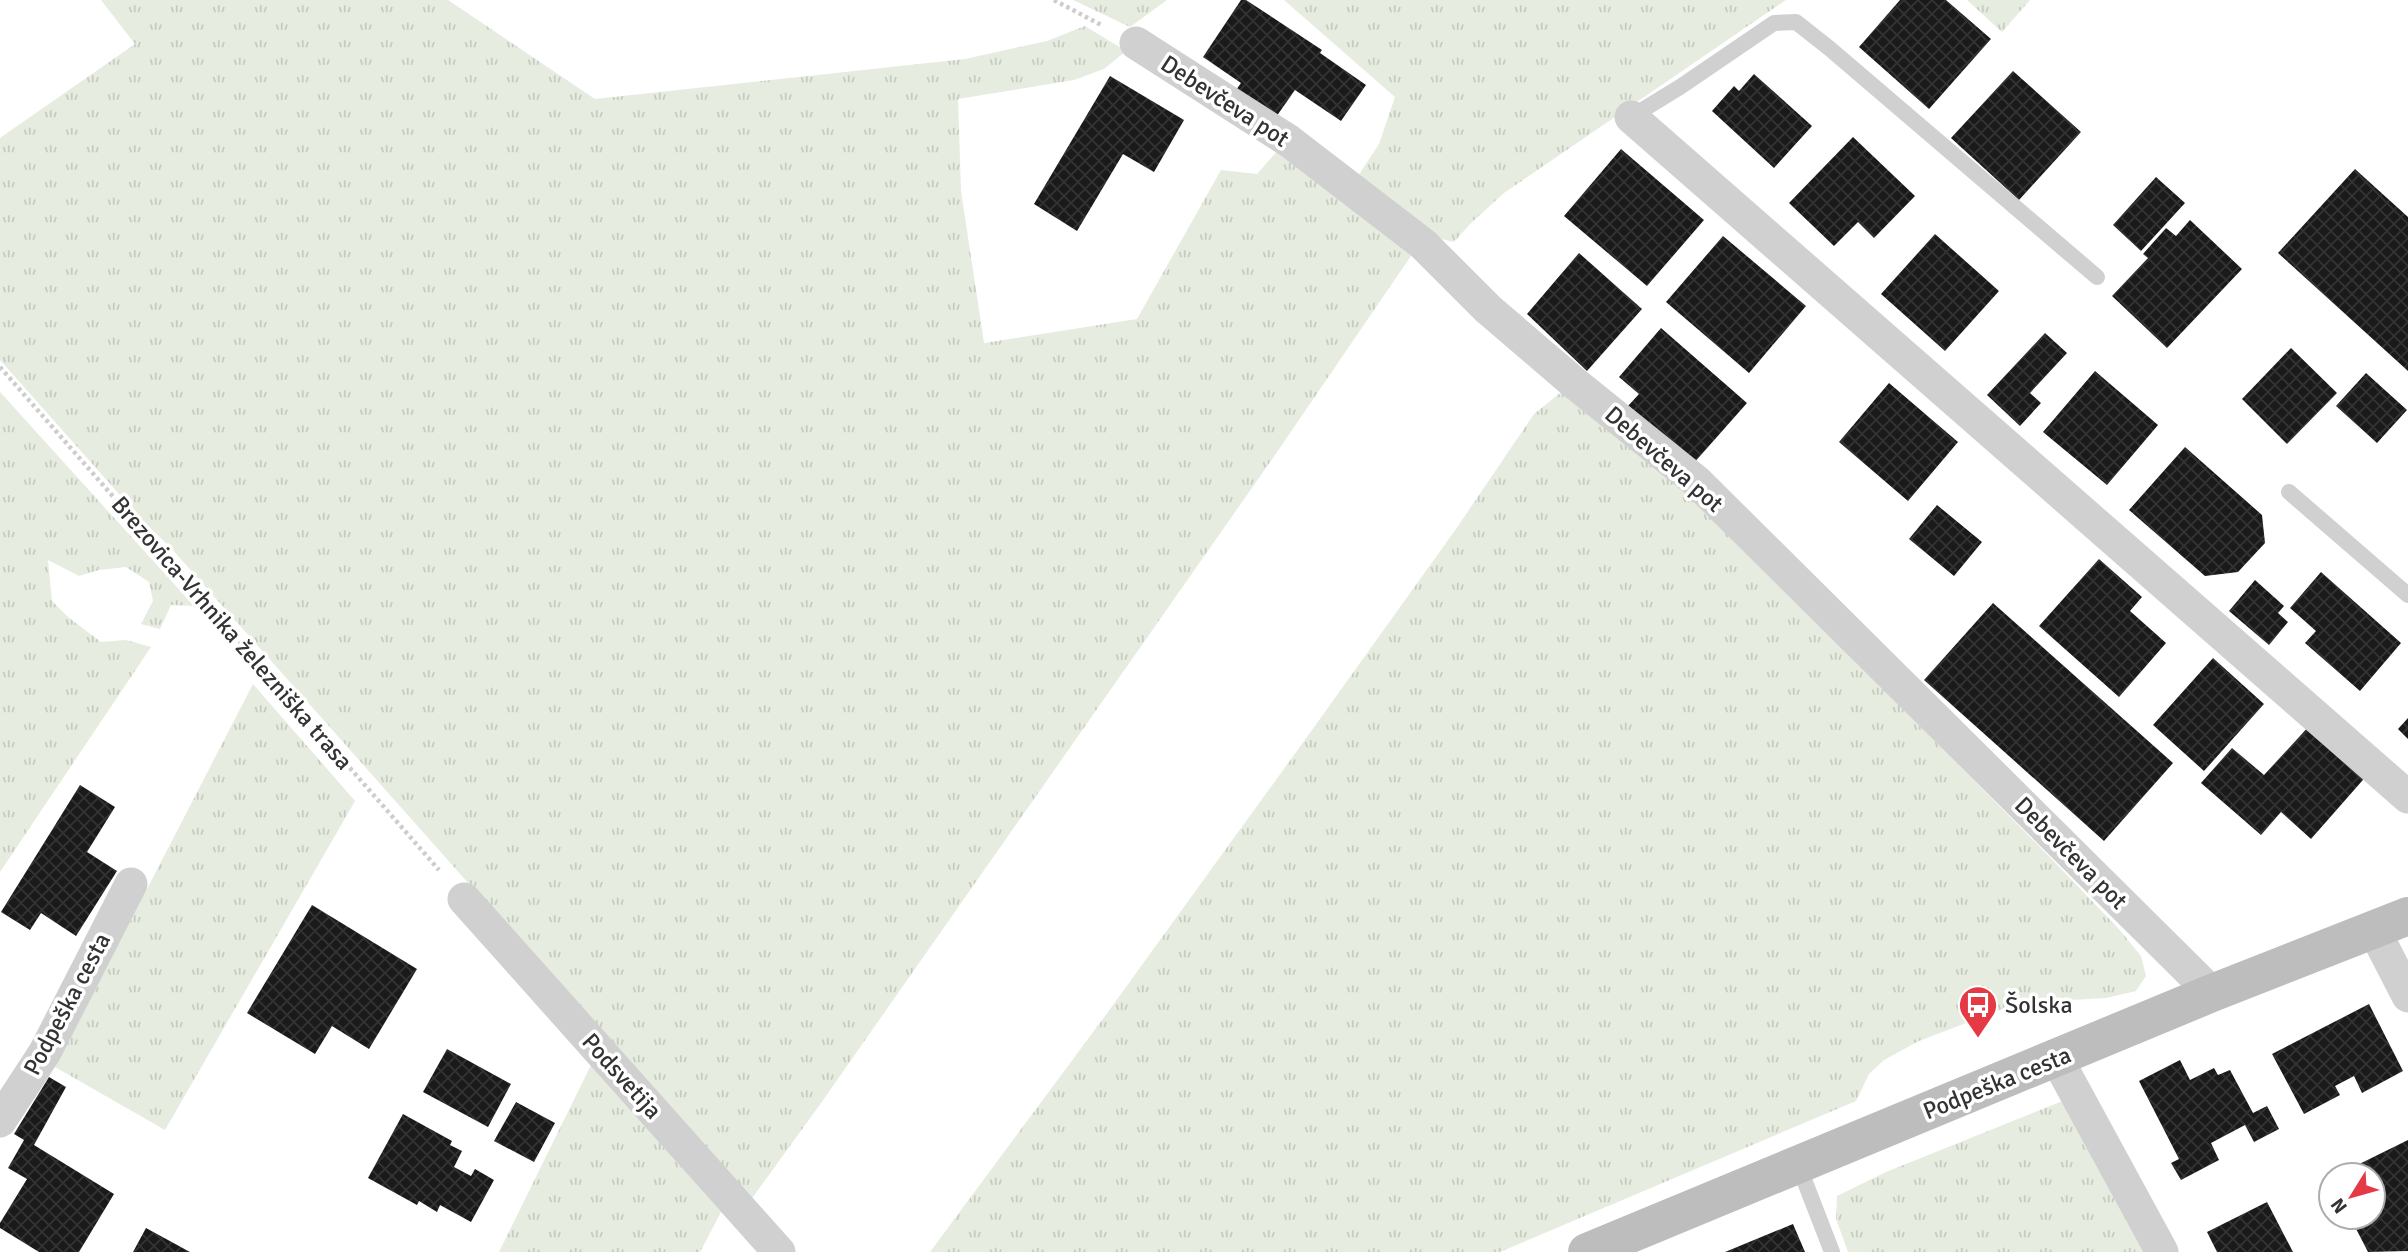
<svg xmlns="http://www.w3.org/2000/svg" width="2408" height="1252" font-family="Signika,sans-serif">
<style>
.grass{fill:url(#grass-tufts)}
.building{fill:url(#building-cross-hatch)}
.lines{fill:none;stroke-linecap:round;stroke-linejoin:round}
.path{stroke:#cdcdcd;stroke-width:4.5;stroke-dasharray:3.5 3.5;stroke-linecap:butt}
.lane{stroke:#d0d0d0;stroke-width:16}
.street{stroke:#d0d0d0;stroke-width:33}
.secondary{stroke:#bdbdbd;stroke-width:38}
.labels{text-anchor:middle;stroke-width:7;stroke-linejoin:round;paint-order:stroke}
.street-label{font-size:24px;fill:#333;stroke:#fff}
.poi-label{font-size:24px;fill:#333;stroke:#fff;text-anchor:start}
</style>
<defs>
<pattern id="grass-tufts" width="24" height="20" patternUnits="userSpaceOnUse" patternTransform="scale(1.75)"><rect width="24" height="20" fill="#e6ecdf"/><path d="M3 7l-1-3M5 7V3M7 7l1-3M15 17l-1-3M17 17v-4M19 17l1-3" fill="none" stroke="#c6cbc0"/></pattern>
<pattern id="building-cross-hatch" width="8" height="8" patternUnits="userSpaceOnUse" patternTransform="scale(1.75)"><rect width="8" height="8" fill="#1a1a1a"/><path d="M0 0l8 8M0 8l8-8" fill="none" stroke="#333"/></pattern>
</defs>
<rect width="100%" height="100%" fill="#fff"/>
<!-- grass -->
<path class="grass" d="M101 0H448L595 99 965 59 1047 41 1085 26 1126 51 1104 69 1074 80 958 99 961 191 984 343 1137 319 1221 170 1257 174 1279 149 1413 253 1275 455 821 1103 750 1201 171 548 143 521 0 360V138L135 44Z
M1073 0H1167L1130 27Z
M1284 0H1786L1504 193 1470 224 1454 242 1438 238 1358 176 1379 144 1395 97Z
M1967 0H2030L2002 32Z
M1565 389 1686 491 2039 846 2118 928 2141 956 2146 976 2136 991 2106 998 2018 1003 1919 1041 1884 1060 1869 1074 1856 1101 1500 1252H930L1108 1012 1307 737 1456 529 1534 414Z
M0 392 194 606 171 605 160 629 141 624 153 601 149 582 126 567 99 570 79 576 48 560 52 601 68 617 101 642 126 640 151 647 0 872Z
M253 684 355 801 165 1130 55 1067Z
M591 1065 721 1212 700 1252H499Z
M2065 1100 2153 1252H1848L1836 1219 1837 1196 1886 1172Z"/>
<!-- building -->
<path class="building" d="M1241 0H1246L1322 50 1320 53 1366 85 1341 121 1295 90 1276 117 1236 90 1241 83 1203 57Z
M1900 0H1946L1991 39 1929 109 1859 47Z
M2013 71 2081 132 2019 200 1951 138Z
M1754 74 1812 126 1774 168 1712 111 1734 86 1739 91Z
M1110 76 1184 120 1154 172 1123 154 1077 231 1034 204Z
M1853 137 1915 196 1874 238 1858 222 1834 246 1789 203Z
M1621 149 1704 220 1647 286 1564 216Z
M2355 169 2408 217V371L2278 253Z
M2156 177 2185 203 2141 251 2113 225Z
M2190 220 2242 269 2167 348 2112 296 2148 258 2143 254 2166 228 2176 236Z
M1935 234 1999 291 1945 351 1881 294Z
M1723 236 1806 306 1749 373 1666 302Z
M1579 253 1642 309 1587 371 1527 314Z
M1661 328 1747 403 1693 464 1628 406 1639 394 1619 377Z
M2045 333 2067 353 2030 393 2041 403 2020 426 1987 395Z
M2291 348 2337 393 2287 444 2242 399Z
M2095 371 2158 425 2107 485 2043 432Z
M2366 373 2407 410 2377 443 2336 406Z
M1889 383 1958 442 1908 501 1839 442Z
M2185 447 2262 515 2265 543 2238 572 2205 576 2129 510Z
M1937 505 1982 542 1954 576 1909 539Z
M2099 559 2142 597 2130 611 2166 643 2119 697 2039 626Z
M2321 572 2401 643 2360 691 2305 643 2316 631 2290 608Z
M2255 580 2284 606 2278 613 2288 622 2269 645 2229 611Z
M1993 603 2173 763 2104 841 1924 680Z
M2213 658 2264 704 2204 771 2153 725Z
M2408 718V739L2398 729Z
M2311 724 2369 773 2311 839 2281 812 2261 835 2201 783 2232 748 2264 775Z
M80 785 115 807 87 852 117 871 76 936 41 913 30 930 1 912Z
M312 905 417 969 369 1049 332 1026 315 1054 247 1013Z
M2369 1004 2403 1071 2362 1093 2354 1076 2335 1086 2340 1095 2304 1114 2272 1054Z
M447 1049 511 1084 488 1127 423 1092Z
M2180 1060 2190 1080 2214 1068 2218 1075 2230 1070 2253 1113 2267 1106 2279 1129 2254 1142 2245 1125 2211 1143 2219 1160 2181 1180 2171 1163 2179 1159 2139 1081Z
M49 1077 66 1087 34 1145 114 1194 79 1252H39L0 1228V1223L27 1179 8 1168 24 1140 14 1134Z
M516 1102 555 1123 534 1162 494 1141Z
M403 1114 452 1141 450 1145 462 1151 454 1167 471 1176 475 1169 494 1180 471 1222 440 1205 437 1212 419 1201 417 1205 368 1178Z
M2408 1140V1251L2368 1252 2350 1217H2373V1175H2337Z
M2267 1202 2293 1252H2217L2207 1232Z
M1793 1224 1805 1252H1725Z
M146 1228 190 1252H133Z"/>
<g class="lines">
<!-- path -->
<path class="path" d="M1054 0 1103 26
M0 367 439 870"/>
<!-- lane -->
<path class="lane" d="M1631 117 1680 87 1774 23 1796 22 1829 48 2097 277
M2289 492 2408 595
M1798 1164 1832 1252"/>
<!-- street -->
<path class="street" d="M1136 43 1289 141 1423 244 1488 309 1572 381 1696 481 2212 993
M1631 117 2408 797
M464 899 779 1252
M2374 930 2408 996
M2057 1059 2162 1252
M0 1121 45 1052 131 884"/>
<!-- secondary -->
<path class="secondary" d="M1587 1252 2212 993 2408 916"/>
</g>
<!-- icons -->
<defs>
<g id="bus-pin" transform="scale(2.0125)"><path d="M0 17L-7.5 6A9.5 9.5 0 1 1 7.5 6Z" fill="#e63946" stroke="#fff"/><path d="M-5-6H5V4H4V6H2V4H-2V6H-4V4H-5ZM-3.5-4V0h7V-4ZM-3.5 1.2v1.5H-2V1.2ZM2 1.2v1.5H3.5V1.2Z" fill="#fff"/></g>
</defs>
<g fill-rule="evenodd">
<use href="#bus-pin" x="1978" y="1005"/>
</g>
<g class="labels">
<!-- street labels -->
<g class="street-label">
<text transform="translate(1225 101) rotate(33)" y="8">Debevčeva pot</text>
<text transform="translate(1664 459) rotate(41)" y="8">Debevčeva pot</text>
<text transform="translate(232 633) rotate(49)" y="8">Brezovica-Vrhnika železniška trasa</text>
<text transform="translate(2071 853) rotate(45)" y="8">Debevčeva pot</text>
<text transform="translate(67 1004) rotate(-62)" y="8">Podpeška cesta</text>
<text transform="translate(622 1076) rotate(48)" y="8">Podsvetija</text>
<text transform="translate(1997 1083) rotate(-22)" y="8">Podpeška cesta</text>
</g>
<!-- poi labels -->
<g class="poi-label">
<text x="2005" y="1013">Šolska</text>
</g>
</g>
<!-- north arrow -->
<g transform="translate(2352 1196) rotate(233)"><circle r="33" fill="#ffffff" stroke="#adadad" stroke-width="2"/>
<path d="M0-5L12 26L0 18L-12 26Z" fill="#e63946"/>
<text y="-10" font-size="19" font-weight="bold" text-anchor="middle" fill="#333333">N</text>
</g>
</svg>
